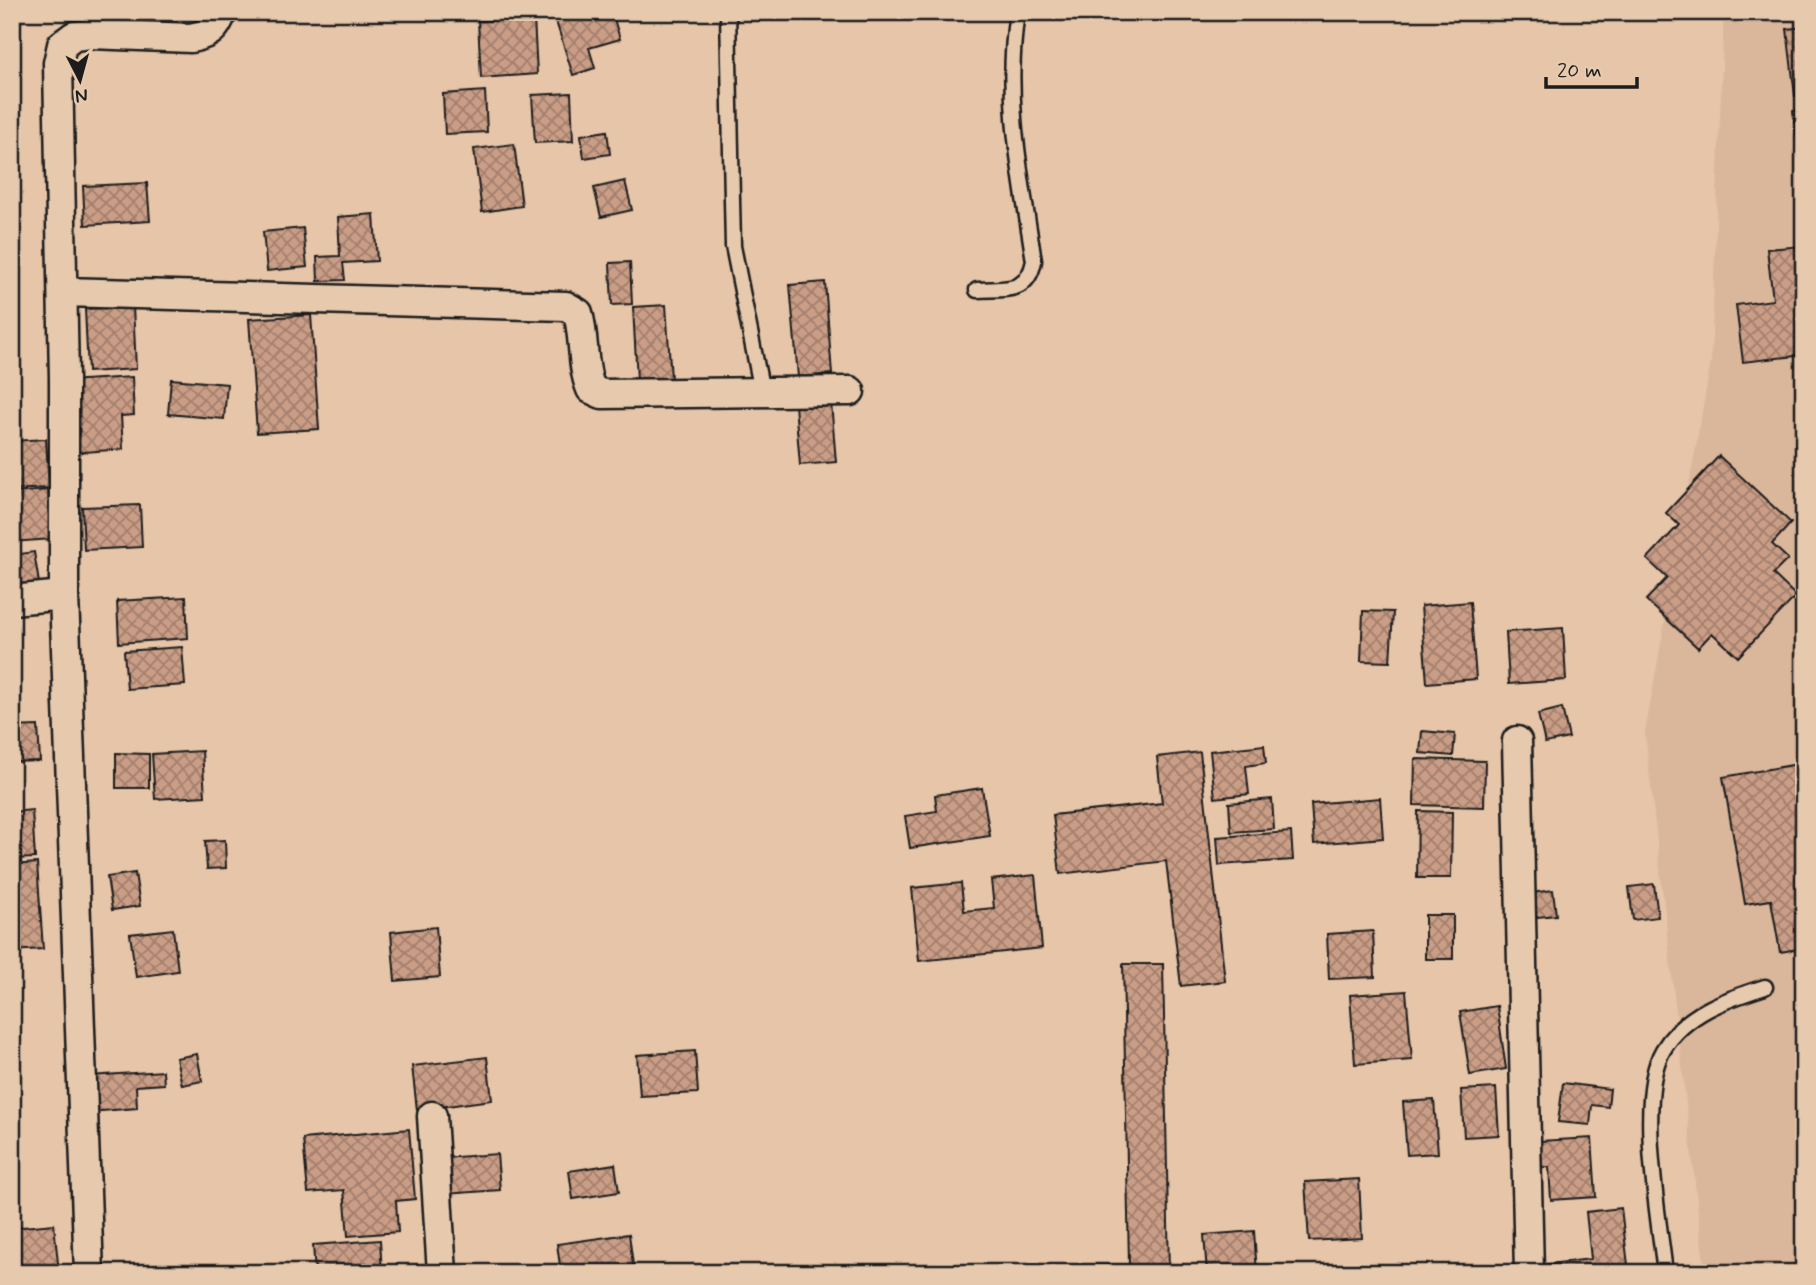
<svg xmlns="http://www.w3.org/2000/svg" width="1816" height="1285" font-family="Mynerve,sans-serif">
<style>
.built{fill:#dab69b}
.building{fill:url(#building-cross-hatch);stroke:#1c1c1c;stroke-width:2}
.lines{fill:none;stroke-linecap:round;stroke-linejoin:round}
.service-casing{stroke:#1c1c1c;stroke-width:19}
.minor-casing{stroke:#1c1c1c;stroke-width:33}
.service{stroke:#e7caae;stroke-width:14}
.minor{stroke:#e7caae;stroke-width:28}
</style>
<defs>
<pattern id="building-cross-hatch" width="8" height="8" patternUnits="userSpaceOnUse" patternTransform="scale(1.75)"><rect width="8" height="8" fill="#ca9d86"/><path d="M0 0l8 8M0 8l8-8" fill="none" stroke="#a37f6d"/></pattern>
</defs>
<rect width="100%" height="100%" fill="#e6c5a9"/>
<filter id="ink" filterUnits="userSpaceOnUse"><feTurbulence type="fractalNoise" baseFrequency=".0143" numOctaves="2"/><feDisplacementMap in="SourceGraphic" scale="14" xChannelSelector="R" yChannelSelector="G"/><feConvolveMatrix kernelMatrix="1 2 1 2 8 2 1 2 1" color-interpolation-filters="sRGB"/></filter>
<g filter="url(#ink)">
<!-- built -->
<path class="built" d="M1724 12H1804V1273H1705L1645 733 1711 362Z"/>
<!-- building -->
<path class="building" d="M553 12H612L620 39 589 48 595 68 573 75Z
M534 18 537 74 481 78 478 21Z
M1804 27V95L1795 96 1787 29Z
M485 91 487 132 445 134 443 94Z
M571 93 573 141 535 143 532 95Z
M1804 109V182H1803L1793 111Z
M607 131 610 154 584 158 581 135Z
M514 144 522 206 482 212 474 149Z
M625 181 632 210 601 217 594 188Z
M147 183 150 221 85 225 83 186Z
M374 214 377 261 343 263 345 280 318 281 317 257 340 256 338 217Z
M303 228 307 267 267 271 263 232Z
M1803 246 1804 355 1743 362 1736 305 1773 300 1767 249Z
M630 262 632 304 612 305 610 263Z
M825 282 832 374 798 377 790 285Z
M666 305 671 379 637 380 633 307Z
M133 306 136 369 88 372 85 309Z
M311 315 319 429 257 433 249 319Z
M132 377 134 415 121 416 123 449 72 453 67 381Z
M171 379 227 384 224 419 168 414Z
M831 402 836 462 800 465 795 405Z
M46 439 49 488 12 490V441Z
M1719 456 1791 523 1772 544 1788 559 1773 574 1796 596 1738 657 1712 633 1698 648 1646 600 1667 578 1647 559 1679 525 1666 513Z
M48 490 52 539 12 542V493Z
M140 505 142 547 84 550 82 507Z
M34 552 39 583 12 587V555Z
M186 597 188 638 119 643 117 601Z
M1470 602 1476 679 1427 683 1421 606Z
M1363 611 1393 612 1390 662 1361 661Z
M1563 628 1566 680 1509 684 1506 632Z
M182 647 185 685 127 689 124 651Z
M1562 708 1569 738 1545 743 1538 714Z
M38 726 40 761 12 762V727Z
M1422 731 1455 734 1453 756 1420 753Z
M1264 745 1266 763 1246 766 1249 794 1215 798 1210 751Z
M202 751 205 796 155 799 152 754Z
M1200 752 1225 981 1181 986 1166 861 1060 874 1053 815 1162 803 1157 757Z
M116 753 149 754V788H116Z
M1415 759 1485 761 1484 807 1414 805Z
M1804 763V948L1780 952 1771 900 1745 904 1723 777Z
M982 788 990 836 910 848 905 816 937 811 935 795Z
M1380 798 1383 838 1314 844 1311 804Z
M1272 799 1274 829 1231 832 1229 803Z
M32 810 35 858 12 859V812Z
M1418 811 1452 812 1451 878H1417Z
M1291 832 1293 860 1219 865 1217 837Z
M225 840 226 868 207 869 205 841Z
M37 863 43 949 12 951V865Z
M135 873 140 906 112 910 107 877Z
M1035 875 1042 948 919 961 912 888 961 883 964 911 994 908 991 880Z
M1654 884 1658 917 1633 920 1629 887Z
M1553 890 1556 915 1518 919 1515 895Z
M1425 915H1453V959H1425Z
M436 927 440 977 395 981 391 932Z
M173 929 178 971 136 977 130 934Z
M1373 931 1375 977 1329 979 1327 934Z
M1123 964H1163L1169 1273H1037V1267L1129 1265Z
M1406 991 1412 1060 1355 1064 1350 995Z
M1497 1006 1506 1069 1470 1075 1460 1012Z
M695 1051 698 1093 640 1096 637 1055Z
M197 1054 202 1081 182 1085 176 1058Z
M487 1057 492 1100 417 1110 412 1066Z
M163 1071 164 1084 136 1086 137 1108 78 1113 75 1077Z
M1563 1083 1610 1089 1608 1107 1592 1105 1590 1125 1558 1122Z
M1496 1088 1499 1135 1464 1137 1461 1090Z
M1434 1100 1438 1153 1407 1155 1403 1102Z
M409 1129 415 1199 396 1201 398 1232 348 1236 344 1190 308 1193 303 1139Z
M1592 1138 1596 1197 1551 1200 1549 1167 1524 1168 1522 1142Z
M497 1154 500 1190 445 1194 443 1158Z
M615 1164 619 1192 573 1199 569 1171Z
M1359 1179 1362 1238 1309 1241 1305 1182Z
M1621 1208 1629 1273H1525V1267L1591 1259 1586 1212Z
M54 1224 59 1273H12V1228Z
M1254 1231 1257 1273H1207L1204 1235Z
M629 1234 634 1273H561L557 1244Z
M380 1240 382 1273H315L313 1245Z
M1491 1264 1492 1273H1472L1471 1267Z"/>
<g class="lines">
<!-- service casing -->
<g class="service-casing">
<path id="service" d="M728 12 733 246 762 392
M977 290C1005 288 1027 295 1034 261 1021 176 1004 99 1017 12
M1665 1273C1659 1218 1636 1096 1663 1050 1685 1013 1727 999 1765 987"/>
</g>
<!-- minor casing -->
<g class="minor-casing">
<path id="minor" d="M63 292 566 306 578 313C585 338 581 365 591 389L602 394 850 391
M12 600 64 595
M1517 741 1529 1273
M432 1116 442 1273
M89 1273 64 595V379L58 63 62 45 74 36 91 34 191 38C209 34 216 30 222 12"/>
</g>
<!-- service -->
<use href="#service" class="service"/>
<!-- minor -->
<use href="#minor" class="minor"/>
</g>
</g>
<!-- margin -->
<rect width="1816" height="1285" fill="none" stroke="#e7caae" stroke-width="42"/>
<rect x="21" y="21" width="1774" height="1243" fill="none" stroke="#1c1c1c" stroke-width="2.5" filter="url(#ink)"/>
<!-- north arrow -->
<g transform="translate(80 80) rotate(174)" stroke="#e7caae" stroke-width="5" paint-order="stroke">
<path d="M0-5L12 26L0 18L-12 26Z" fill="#1c1c1c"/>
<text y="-10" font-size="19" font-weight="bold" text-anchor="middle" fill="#1c1c1c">N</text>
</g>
<!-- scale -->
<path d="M1546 77v10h91v-10" fill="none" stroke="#1c1c1c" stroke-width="3.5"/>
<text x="1557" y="77" font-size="21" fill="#1c1c1c" stroke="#e7caae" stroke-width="5" paint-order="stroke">20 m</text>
</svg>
